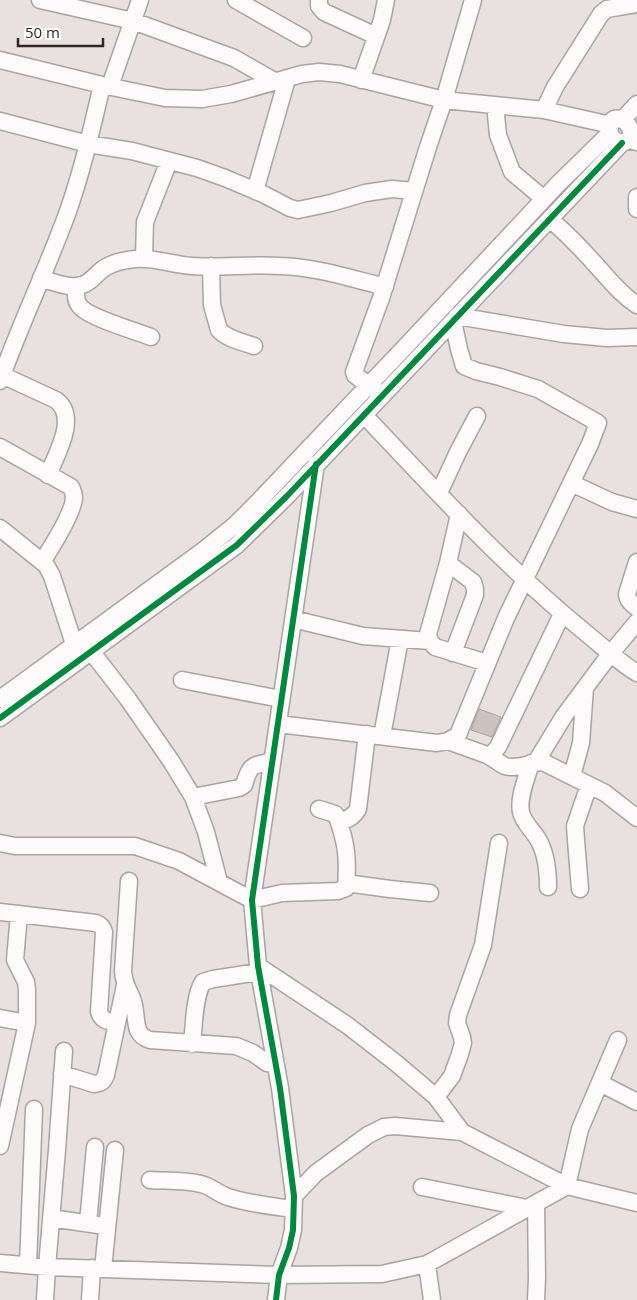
<svg xmlns="http://www.w3.org/2000/svg" width="637" height="1300" font-family="'Open Sans',sans-serif">
<style>
.building{fill:#cec2bf;stroke:#a7a2a1}
.lines{fill:none;stroke-linecap:round;stroke-linejoin:round}
.minor-casing{stroke:#a9a3a2;stroke-width:19}
.minor{stroke:#fcfafa;stroke-width:16}
.cycleway-casing{stroke:#fff;stroke-width:9}
.cycleway{stroke:#00873e;stroke-width:6}
</style>
<rect width="100%" height="100%" fill="#e8e1df"/>
<!-- building -->
<path class="building" d="M479 709 501 717 492 737 471 730Z"/>
<g class="lines">
<!-- minor casing -->
<g class="minor-casing">
<path id="minor" d="M40 0 133 21 234 58 276 82
M236 0 303 38
M319 0V6L324 12 376 36
M0 60 102 85 165 98 202 99 231 94 302 74 319 72 340 74 444 100 544 110 611 125
M361 80 382 20 386 0
M110 86 140 0
M495 105 498 135 512 172 544 199
M544 110 555 87 601 14 607 9 637 4
M624 118 637 104
M0 121 88 144 132 151 197 168 225 178 263 194 290 208 298 210 331 203 365 193 392 189 414 191
M630 140C637 119 605 108 610 133 611 139 616 141 622 143L630 140 637 142
M255 191 287 79
M637 197V209
M550 219C566 233 581 248 595 264 608 278 620 294 637 305
M144 258 145 222 169 161
M211 266 212 305 219 330C227 339 243 342 254 346
M41 278C53 282 69 289 82 285 90 283 96 274 103 269 111 263 125 260 135 259 154 257 173 265 192 266 221 268 251 264 280 266 316 267 350 278 385 287
M76 286C76 293 75 300 79 305 86 317 136 331 151 337
M457 316 564 334 607 338 637 337
M2 375 56 400C79 417 56 455 48 475
M0 381C20 325 46 271 67 214 82 172 92 128 102 85
M378 392 355 375 354 372 381 298 428 147 444 100 473 0
M364 415C435 490 506 568 586 633 603 647 619 662 637 673
M0 447 71 487C73 491 74 494 74 498 73 514 51 548 42 562
M571 483 612 502 637 509
M439 493 458 452 477 416
M459 514 448 563 428 634 430 641 435 647 487 663
M0 528 46 565 52 576 74 644
M637 562 627 594C627 600 632 604 637 608
M448 563 473 582 475 589V595L453 653
M293 619 363 636 430 641
M91 651 128 699 171 761 193 797 206 832 219 882
M182 680 281 699
M0 699 204 550 235 525 257 503 406 346 558 184 610 133
M0 718 237 545 287 496 622 143
M278 724 437 743 448 741 458 735 506 618 590 444 598 423 538 389 500 377 476 371 464 366 459 349 453 321
M382 736 400 639
M448 741 487 755 493 753 498 747 562 614
M487 755C493 758 499 763 505 766 517 770 531 762 543 762L605 793 637 818
M536 762 564 716 611 653 637 622
M531 763C527 777 518 797 521 812 523 823 534 831 539 841 546 854 548 872 548 887
M572 776 581 743 585 688
M193 797 239 788 244 785C250 764 252 766 272 761
M339 823C347 819 354 817 358 809L367 734
M0 843 15 846H135L179 861 252 900 282 893 338 891 346 888C348 859 347 844 337 817L335 814 319 809
M129 881 123 971C124 986 129 989 133 1001 136 1011 135 1021 138 1030 141 1036 144 1038 150 1040L236 1046 253 1053 267 1063 276 1065
M346 883 390 889 430 893
M580 889 576 840 575 826 589 785
M0 912 96 923C101 925 103 927 104 932L99 1012C102 1021 108 1021 117 1023
M258 966 347 1025 396 1063 436 1097 462 1132 567 1186 580 1129 618 1040
M0 1018 27 1023
M192 1044C194 1027 194 996 203 982L213 979 259 972
M62 1074 94 1084C101 1083 103 1082 106 1075L125 985
M600 1083 637 1102
M436 1097 452 1076 460 1054 463 1043 462 1037 457 1023 458 1015 483 945 499 843
M0 1146 27 1023V990L26 982 15 960 19 914
M150 1180C166 1181 185 1180 201 1184 211 1186 218 1194 228 1197 249 1204 272 1206 293 1209
M422 1187 527 1208
M294 1196 316 1173 368 1135 384 1127 395 1126 462 1132
M51 1218 98 1225
M88 1223 95 1147
M0 1263 47 1267 279 1275 382 1274 427 1264 567 1186 637 1203
M427 1264 432 1300
M28 1265 34 1109
M103 1269 115 1150
M45 1300 47 1267 57 1150 64 1051
M90 1300 92 1268
M276 1300 279 1275 289 1248 293 1230 294 1196 280 1088 258 966 252 900 316 464
M536 1300 537 1278 536 1203"/>
</g>
<!-- minor -->
<use href="#minor" class="minor"/>
<!-- cycleway casing -->
<g class="cycleway-casing">
<path id="cycleway" d="M0 718 237 545 287 496 622 143
M276 1300 279 1275 289 1248 293 1230 294 1196 280 1088 258 966 252 900 316 464"/>
</g>
<!-- cycleway -->
<use href="#cycleway" class="cycleway"/>
</g>
<!-- scale -->
<path d="M18 38v8h85v-8" fill="none" stroke="#2c2826" stroke-width="2.5"/>
<text x="25" y="38" font-size="15" fill="#2c2826" stroke="#ffffff" stroke-width="4" paint-order="stroke">50 m</text>
</svg>
